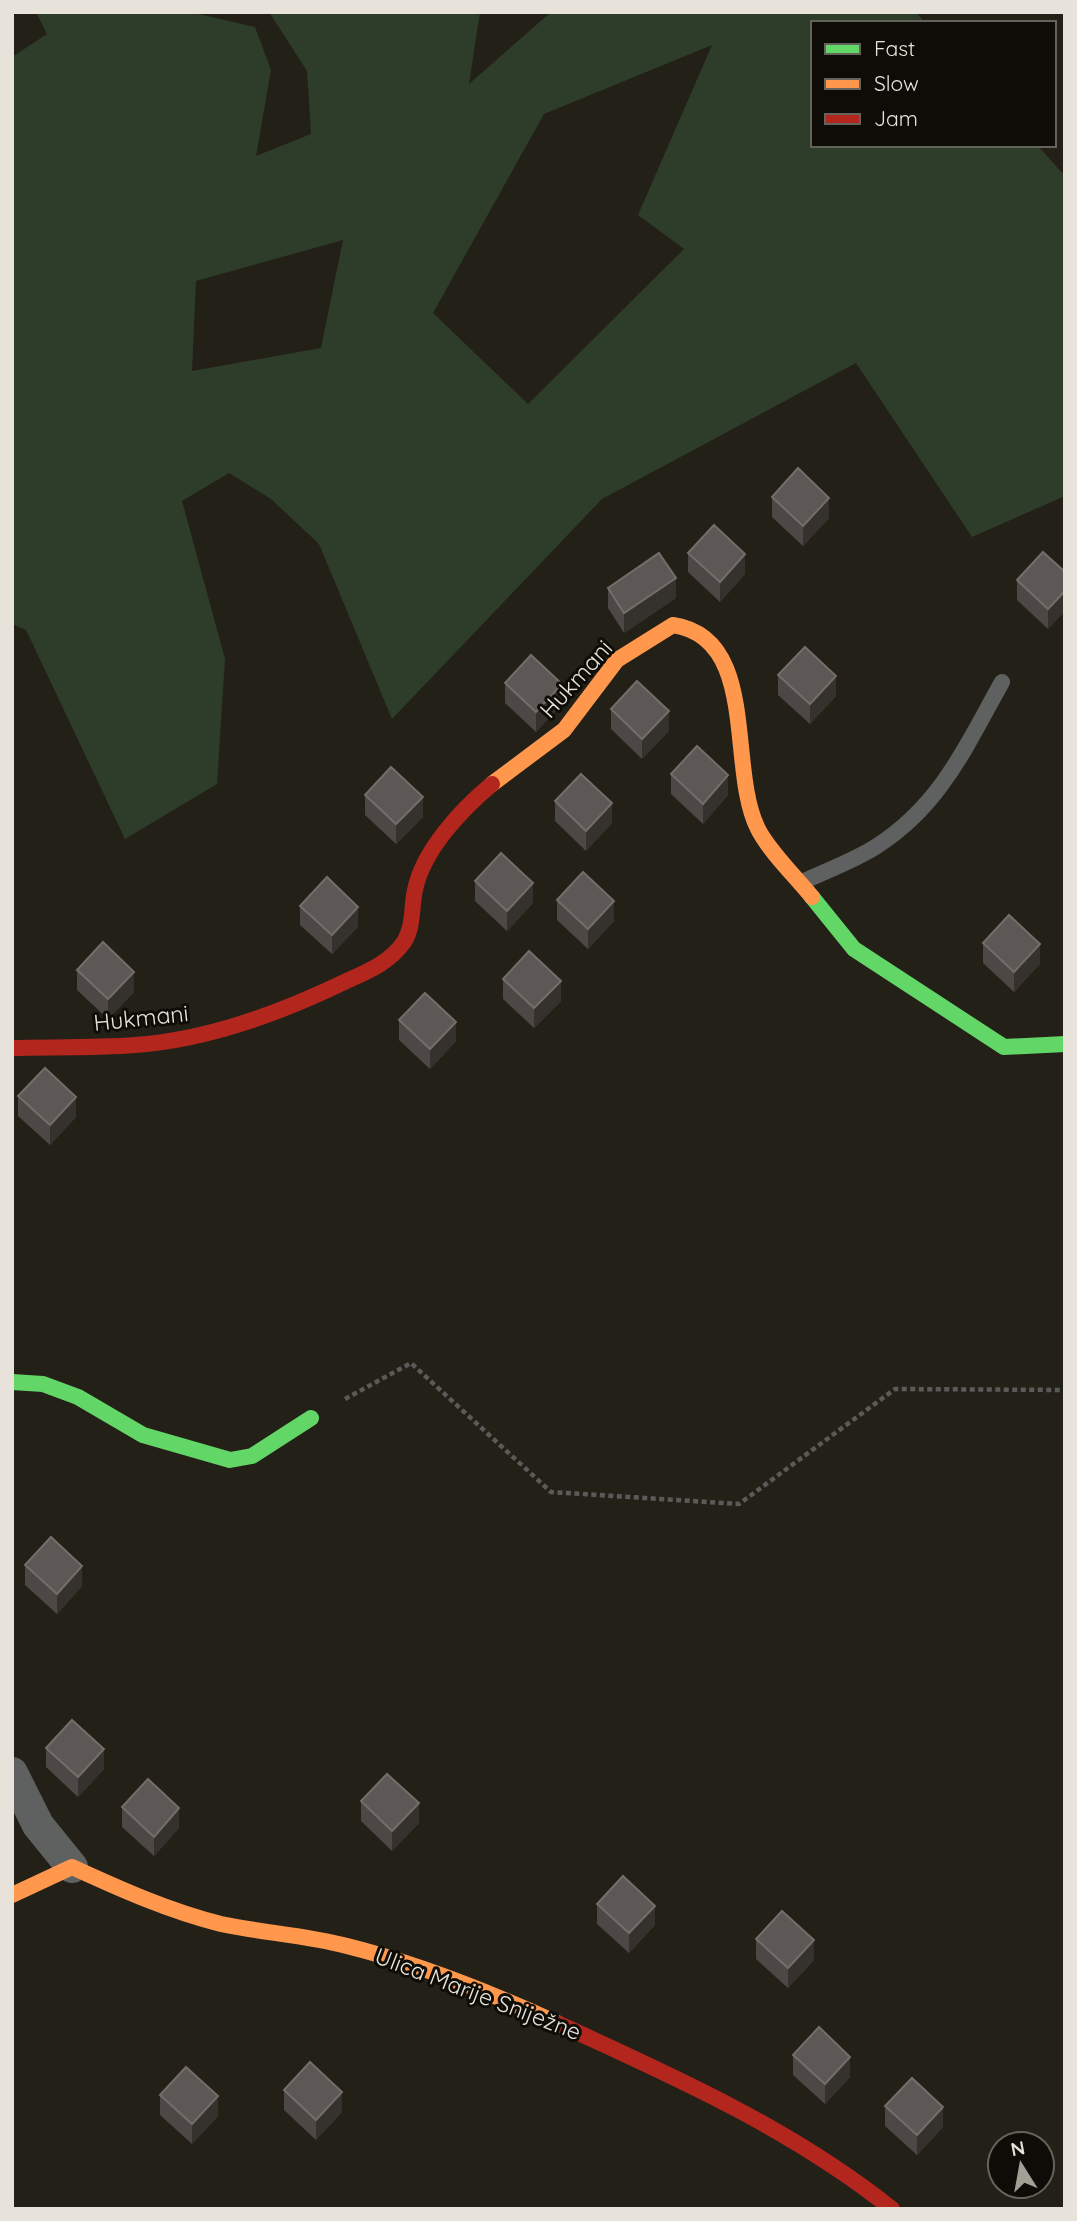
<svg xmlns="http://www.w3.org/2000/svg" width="1077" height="2221" font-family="Quicksand,sans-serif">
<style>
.green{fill:#2d3d2a;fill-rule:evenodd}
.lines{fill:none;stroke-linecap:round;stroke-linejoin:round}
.path{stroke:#5a5b58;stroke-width:4.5;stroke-dasharray:5 3.5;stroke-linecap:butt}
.lane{stroke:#5e6160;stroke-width:16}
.street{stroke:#5e6160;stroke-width:32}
.fast{stroke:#63d668;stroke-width:16}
.slow{stroke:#ff974d;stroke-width:16}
.jam{stroke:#b3261e;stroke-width:16}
.wall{fill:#4d4845}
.shaded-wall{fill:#35312c}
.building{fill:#5d5855;stroke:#736e6a;stroke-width:2}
.labels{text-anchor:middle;stroke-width:6;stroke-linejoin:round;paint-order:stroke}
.street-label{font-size:23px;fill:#e7e3da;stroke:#0e0c06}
</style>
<rect width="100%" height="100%" fill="#232018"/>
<!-- green -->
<path class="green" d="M36 12H190L255 27 271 70 256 156 311 134 307 71 269 12H480L469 84 551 12H916L925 23H813V145H1037L1065 176V496L972 537 856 363 602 499 392 719 319 544 271 499 229 473 182 501 225 659 217 784 125 839 26 630 12 624V57L47 34ZM712 45 638 215 684 249 528 404 433 313 544 114ZM343 240 321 348 192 371 196 281Z"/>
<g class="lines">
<!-- path -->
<path class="path" d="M345 1399 411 1363 551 1492 739 1504 895 1389 1065 1390"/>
<!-- lane -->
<path class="lane" d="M800 883C825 871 854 861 877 846 941 805 966 746 1002 682"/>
<!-- street -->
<path class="street" d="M12 1773 38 1825 72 1867"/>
<!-- fast -->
<path class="fast" d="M812 897 854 949 1004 1047 1065 1044
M12 1382 43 1384 78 1397 143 1435 230 1460 252 1456 311 1418"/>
<!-- slow -->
<path class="slow" d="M492 784 564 730 617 660 673 625C760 638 727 768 758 829 769 851 796 877 812 897
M12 1895 72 1867C120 1889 169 1911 221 1924 263 1933 306 1935 347 1946 419 1964 489 1992 557 2023"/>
<!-- jam -->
<path class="jam" d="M12 1048C53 1047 94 1048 135 1045 206 1040 275 1015 338 985 363 973 388 965 404 942 414 926 411 908 415 890 423 850 462 809 492 784
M557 2023C673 2076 792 2129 892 2209"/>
</g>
<!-- wall -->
<path class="wall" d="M772 497 829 518 803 546 772 517Z
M688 553 745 574 720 602 688 572Z
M1065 572V611L1048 629 1017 600V580Z
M608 588 676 598 624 633 608 608Z
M778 675 836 696 810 724 778 695Z
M505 683 562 704 536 732 505 703Z
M611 709 669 731 642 759 611 729Z
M671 774 728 795 703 824 671 794Z
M365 795 423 817 396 844 365 815Z
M555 801 612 823 586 851 555 821Z
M475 881 533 903 507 931 475 901Z
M557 900 614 921 588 949 557 920Z
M300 906 358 927 332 954 300 925Z
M983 943 1040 964 1014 992 983 963Z
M77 970 134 992 108 1019 77 990Z
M503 979 561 1001 534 1028 503 999Z
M399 1020 456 1041 430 1069 399 1040Z
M18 1096 76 1117 50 1145 18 1116Z
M25 1565 82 1586 57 1614 25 1585Z
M46 1748 104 1769 78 1797 46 1767Z
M361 1801 419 1823 392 1851 361 1821Z
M122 1807 179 1828 154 1856 122 1827Z
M597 1904 655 1925 629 1953 597 1924Z
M756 1939 814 1960 788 1988 756 1959Z
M793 2055 850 2077 825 2104 793 2075Z
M284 2090 342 2112 316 2140 284 2110Z
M160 2095 218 2116 192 2144 160 2115Z
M885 2106 943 2127 917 2155 885 2126Z"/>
<!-- shaded-wall -->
<path class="shaded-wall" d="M829 498V518L803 546V526Z
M745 554V574L720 602V582Z
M676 578V598L624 633V613Z
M1065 591V611L1048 629V609Z
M836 676V696L810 724V704Z
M562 684V704L536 732V712Z
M669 711V731L642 759V739Z
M728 775V795L703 824V804Z
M423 797V817L396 844V824Z
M612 803V823L586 851V831Z
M533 883V903L507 931V911Z
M614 901V921L588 949V929Z
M358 907V927L332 954V935Z
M1040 944V964L1014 992V972Z
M134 972V992L108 1019V999Z
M561 981V1001L534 1028V1008Z
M456 1022V1041L430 1069V1049Z
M76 1097V1117L50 1145V1125Z
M82 1566V1586L57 1614V1594Z
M104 1749V1769L78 1797V1777Z
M419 1803V1823L392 1851V1831Z
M179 1808V1828L154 1856V1837Z
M655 1906V1925L629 1953V1933Z
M814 1940V1960L788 1988V1968Z
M850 2057V2077L825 2104V2084Z
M342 2092V2112L316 2140V2120Z
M218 2096V2116L192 2144V2124Z
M943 2107V2127L917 2155V2135Z"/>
<!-- building -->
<path class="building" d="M798 468 829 498 803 526 772 497Z
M714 525 745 554 720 582 688 553Z
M1043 552 1065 572V591L1048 609 1017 580Z
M659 553 676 578 624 613 608 588Z
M805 647 836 676 810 704 778 675Z
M531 655 562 684 536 712 505 683Z
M637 681 669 711 642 739 611 709Z
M697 746 728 775 703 804 671 774Z
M391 767 423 797 396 824 365 795Z
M581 774 612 803 586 831 555 801Z
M501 853 533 883 507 911 475 881Z
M583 872 614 901 588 929 557 900Z
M327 877 358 907 332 935 300 906Z
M1009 915 1040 944 1014 972 983 943Z
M103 942 134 972 108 999 77 970Z
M529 951 561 981 534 1008 503 979Z
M425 993 456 1022 430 1049 399 1020Z
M45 1068 76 1097 50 1125 18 1096Z
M51 1537 82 1566 57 1594 25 1565Z
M72 1720 104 1749 78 1777 46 1748Z
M387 1774 419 1803 392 1831 361 1801Z
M148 1779 179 1808 154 1837 122 1807Z
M623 1876 655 1906 629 1933 597 1904Z
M782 1911 814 1940 788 1968 756 1939Z
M819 2027 850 2057 825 2084 793 2055Z
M310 2062 342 2092 316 2120 284 2090Z
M186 2067 218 2096 192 2124 160 2095Z
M912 2078 943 2107 917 2135 885 2106Z"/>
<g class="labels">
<!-- street labels -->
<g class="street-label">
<text transform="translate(576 679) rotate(-48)" y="8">Hukmani</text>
<text transform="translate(141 1018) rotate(-6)" y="8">Hukmani</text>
<text transform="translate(478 1994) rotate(21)" y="8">Ulica Marije Sniježne</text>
</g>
</g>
<!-- border -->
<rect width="1077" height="2221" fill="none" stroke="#e7e3da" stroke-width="28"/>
<!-- legend -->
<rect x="811" y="21" width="245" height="126" fill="#0e0c06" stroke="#65625b" stroke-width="2"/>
<rect x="825" y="44" width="35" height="10" fill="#63d668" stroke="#65625b" stroke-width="2"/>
<text x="874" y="56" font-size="21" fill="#e7e3da">Fast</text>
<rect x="825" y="79" width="35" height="10" fill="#ff974d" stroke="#65625b" stroke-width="2"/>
<text x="874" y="91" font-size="21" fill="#e7e3da">Slow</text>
<rect x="825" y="114" width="35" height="10" fill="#b3261e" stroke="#65625b" stroke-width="2"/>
<text x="874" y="126" font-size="21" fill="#e7e3da">Jam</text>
<!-- north arrow -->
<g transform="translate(1021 2165) rotate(349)"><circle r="33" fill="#0e0c06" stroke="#65625b" stroke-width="2"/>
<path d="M0-5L12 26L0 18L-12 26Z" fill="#a29f96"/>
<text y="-10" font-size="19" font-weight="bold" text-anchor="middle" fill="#e7e3da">N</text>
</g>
</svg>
